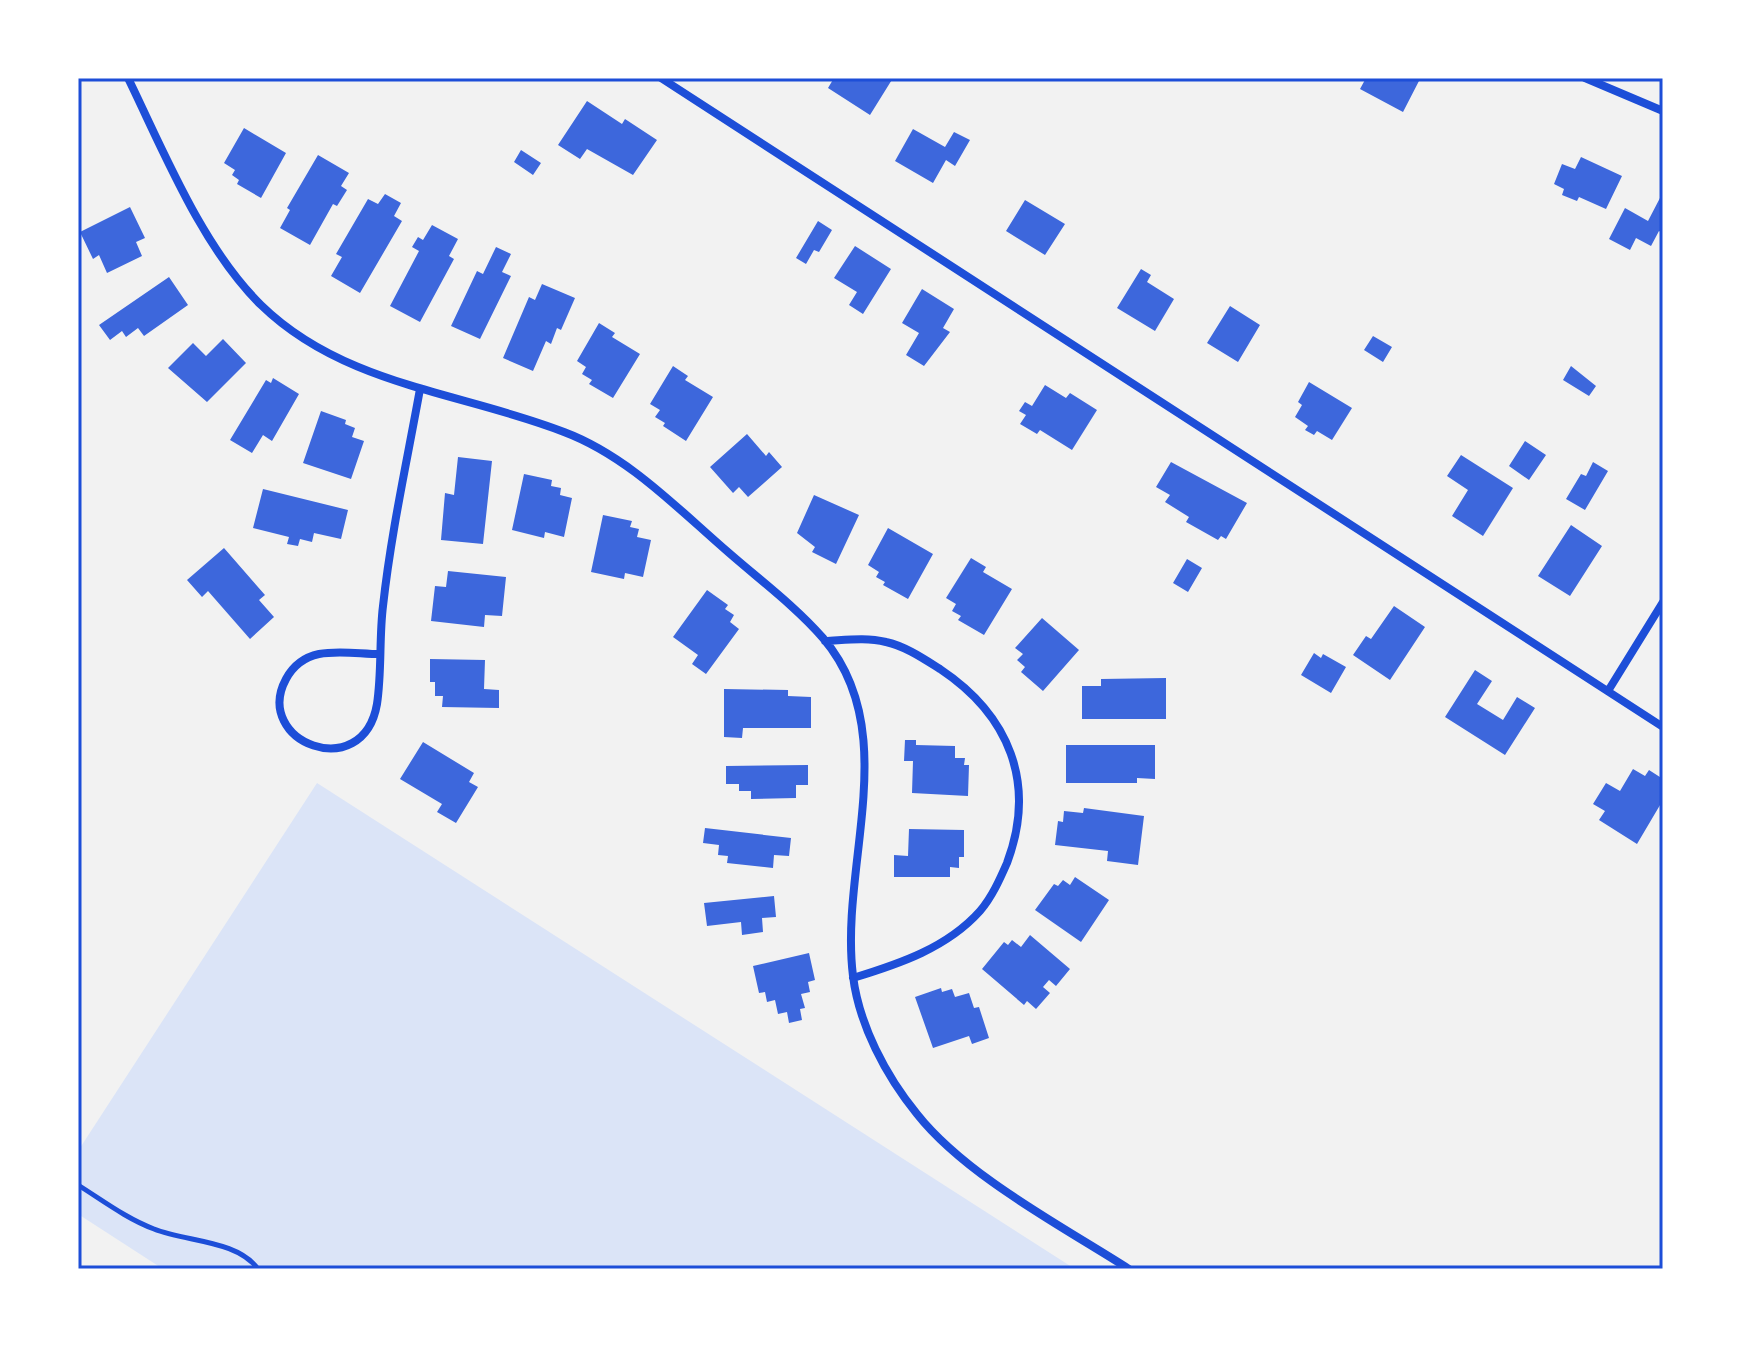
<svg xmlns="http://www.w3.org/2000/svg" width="1741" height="1347" font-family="'Public Sans',sans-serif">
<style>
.green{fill:#dbe4f7}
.building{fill:#3d67dc}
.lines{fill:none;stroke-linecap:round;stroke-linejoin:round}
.path{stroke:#1d4ed8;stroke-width:5}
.minor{stroke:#1d4ed8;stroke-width:8}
.neatline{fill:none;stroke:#1d4ed8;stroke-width:3}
</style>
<rect width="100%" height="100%" fill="#f2f2f2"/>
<!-- green -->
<path class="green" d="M317 783 1075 1269H163L78 1214V1151Z"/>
<!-- building -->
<path class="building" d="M834 78H893L870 115 828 88Z
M1366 78H1417L1420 79 1403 112 1360 89Z
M587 101 622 124 625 119 657 140 633 175 587 149 580 159 558 145Z
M244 128 286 153 261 198 237 184 239 180 232 175 235 170 224 163Z
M913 129 945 147 954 132 970 140 955 166 946 160 933 183 895 161Z
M521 150 541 163 533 175 514 162Z
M318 155 349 173 341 186 347 190 337 206 333 204 310 245 280 228 290 210 287 208Z
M1581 157 1622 176 1606 209 1579 197 1577 201 1562 195 1564 189 1554 184 1562 164 1575 169Z
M385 194 401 203 394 216 402 221 360 293 331 276 342 257 336 254 368 199 378 204Z
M1661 196 1663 233 1659 231 1651 246 1636 238 1630 250 1609 239 1625 208 1648 221Z
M1025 200 1065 224 1045 255 1006 231Z
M130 207 145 238 136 242 142 256 107 273 99 255 93 259 80 232Z
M818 221 832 230 819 252 814 250 806 264 796 258Z
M432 225 458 239 449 256 454 259 420 322 390 306 419 251 412 247 418 237 423 240Z
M855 246 891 269 863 314 849 305 857 292 834 278Z
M496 247 511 254 502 272 511 276 480 339 451 326 477 271 483 274Z
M1141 269 1151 275 1147 282 1174 299 1155 331 1117 308Z
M169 277 188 305 144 336 138 328 126 337 122 331 110 340 99 325Z
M542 284 575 298 561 330 557 328 551 344 546 341 533 371 503 358 529 297 535 300Z
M922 289 954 309 943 328 950 332 924 366 906 355 919 333 902 323Z
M1230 306 1260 325 1238 362 1207 343Z
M599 323 615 333 612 337 640 354 613 398 589 384 592 380 582 374 586 367 577 361Z
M1373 336 1392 347 1383 362 1364 350Z
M223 339 246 363 207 402 168 368 193 343 206 356Z
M673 366 688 376 685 380 713 397 686 441 663 426 665 423 655 417 660 410 650 404Z
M1571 366 1596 386 1589 396 1563 380Z
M273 378 299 394 272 441 263 435 252 453 230 440 266 380 271 383Z
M1309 382 1352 408 1332 440 1317 431 1314 435 1305 430 1308 426 1295 417 1302 405 1298 402Z
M1045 385 1066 398 1070 393 1097 410 1072 450 1040 430 1037 434 1020 424 1026 415 1019 411 1025 402 1032 406Z
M321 411 346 420 345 424 355 428 352 437 364 441 351 479 303 463Z
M747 434 766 456 769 452 782 467 748 497 739 487 733 493 710 467Z
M1525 441 1546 455 1529 480 1509 466Z
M1461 455 1513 488 1483 536 1452 516 1468 490 1447 476Z
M458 457 492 461 483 544 441 540 445 493 454 495Z
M1171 462 1247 503 1226 539 1221 536 1218 540 1186 522 1189 517 1165 502 1170 495 1156 487Z
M1593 462 1608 471 1585 510 1566 499 1581 474 1586 476Z
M524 474 552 480 551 486 561 488 560 495 572 498 564 537 545 532 544 538 512 530Z
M263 489 348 510 341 539 314 533 312 542 300 539 298 546 287 544 289 537 253 528Z
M814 495 859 515 836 564 812 552 815 547 797 533Z
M603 515 632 521 630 527 639 529 637 537 651 540 643 577 625 573 624 579 591 572Z
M1571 525 1602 546 1570 596 1538 576Z
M888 528 933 554 908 599 883 585 885 582 876 577 879 572 868 565Z
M224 548 265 595 259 600 274 617 250 639 208 591 202 597 187 580Z
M971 558 986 567 983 572 1012 589 984 635 958 620 961 616 952 611 956 604 946 598Z
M1187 559 1202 568 1188 592 1173 583Z
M448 571 506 577 502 616 485 615 484 627 431 621 435 586 446 587Z
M707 590 728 605 725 609 734 615 730 622 739 629 706 674 692 664 698 655 673 637Z
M1394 606 1425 627 1390 680 1353 655 1366 636 1371 639Z
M1042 618 1079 650 1043 691 1021 672 1025 667 1017 660 1023 654 1015 648Z
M1314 653 1321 658 1323 654 1346 667 1331 693 1301 675Z
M430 659 485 660 484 689 499 690V708L442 707 443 696H435V682H430Z
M1475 670 1492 681 1477 704 1503 720 1517 697 1535 708 1505 755 1445 717Z
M1166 678V719H1082V686H1101V679Z
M724 689 788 690V696L811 697V728H743L742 738 724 737Z
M905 740H916V745L955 746V758H965L964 765H969L968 796 912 793 913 761H904Z
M423 742 474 773 469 782 478 787 456 823 437 812 442 804 400 779Z
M1066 745H1155V779L1137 778V783H1066Z
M808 765V785H796V798L751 799V791H739V784H726V766Z
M1633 769 1645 776 1649 770 1663 779 1660 787 1663 789V800L1637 844 1599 820 1605 811 1593 804 1606 783 1620 791Z
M1084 808 1144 816 1138 865 1107 861 1108 851 1055 845 1058 821 1063 822 1064 811 1083 813Z
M705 828 791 838 789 856 774 855 773 868 727 863 728 856 718 855 719 845 703 843Z
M909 829 964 830V857H959V868L950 867V877H894V855L908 856Z
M1075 877 1109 900 1081 942 1035 910 1054 884 1058 886 1063 880 1070 885Z
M774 896 776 917 762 918 763 932 742 935 741 922 707 926 704 903Z
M1030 935 1070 969 1056 986 1049 980 1043 987 1050 993 1036 1009 1027 1001 1024 1005 982 969 1004 942 1008 945 1012 940 1021 947Z
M809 953 815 980 808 982 810 992 801 994 805 1008 800 1009 802 1020 789 1023 787 1012 778 1014 775 1000 767 1002 765 992 759 993 753 966Z
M941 988 942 992 952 989 955 997 969 993 974 1008 979 1007 989 1038 972 1044 969 1036 933 1048 915 997Z"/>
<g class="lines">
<!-- path -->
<path class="path" d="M78 1185C102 1200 127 1219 154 1229 186 1242 237 1240 258 1269"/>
<!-- minor -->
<path class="minor" d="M128 78C164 152 202 247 261 305 344 386 462 392 564 432 628 456 678 509 728 552 760 580 795 606 823 638 904 733 839 865 853 976 859 1025 886 1076 917 1114 966 1176 1062 1226 1129 1269
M661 78 1663 727
M1585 78 1663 111
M825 641C846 640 866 637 886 642 905 646 924 659 940 669 1009 715 1037 783 1007 863 1000 879 992 897 980 911 947 948 899 964 853 978
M380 654C361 654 338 650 319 654 305 657 293 666 286 679 252 742 363 785 377 704 382 671 379 638 383 606 391 533 407 461 420 389
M1608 691 1663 602"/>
</g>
<!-- border -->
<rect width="1741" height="1347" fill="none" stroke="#ffffff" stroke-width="160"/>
<rect x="80" y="80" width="1581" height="1187" class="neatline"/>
</svg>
